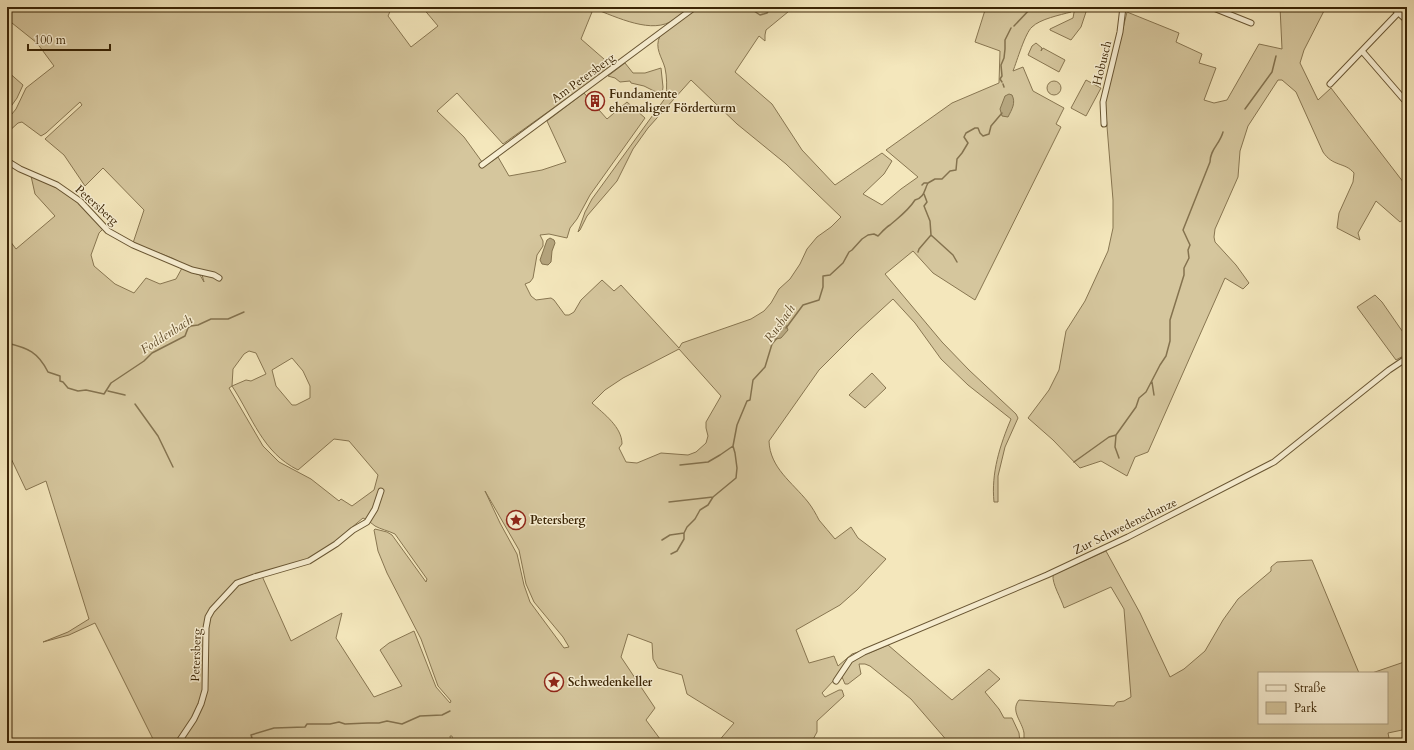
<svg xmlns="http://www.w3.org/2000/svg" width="1414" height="750" font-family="Cardo,serif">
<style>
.green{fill:#d5c69d;stroke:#887651;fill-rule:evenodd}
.water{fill:#b5a57e;stroke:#84724e}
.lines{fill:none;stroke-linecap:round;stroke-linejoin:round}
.stream{stroke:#84724e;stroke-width:1.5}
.minor-casing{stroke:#695633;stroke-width:7}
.tertiary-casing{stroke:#695633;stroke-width:8}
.minor{stroke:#f8efd3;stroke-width:5}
.tertiary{stroke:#f8efd3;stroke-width:6}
.labels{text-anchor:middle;stroke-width:3;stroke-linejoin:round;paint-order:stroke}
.street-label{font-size:12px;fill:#3b2505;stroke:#f8efd3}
.poi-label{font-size:12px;font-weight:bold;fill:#3b2505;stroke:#f8efd3;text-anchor:start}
.water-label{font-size:13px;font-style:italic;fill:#604b29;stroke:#f8efd3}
</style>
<rect width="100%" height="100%" fill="#f4e7bc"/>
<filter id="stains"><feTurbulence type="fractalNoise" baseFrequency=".005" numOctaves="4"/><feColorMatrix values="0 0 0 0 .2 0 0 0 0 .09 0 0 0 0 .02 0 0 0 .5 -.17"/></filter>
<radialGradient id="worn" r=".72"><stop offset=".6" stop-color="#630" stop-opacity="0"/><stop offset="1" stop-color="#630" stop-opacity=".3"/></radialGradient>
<!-- green -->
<path class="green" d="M7 7H392L388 16 411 47 438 26 422 7H482L485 11 489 7H574L592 12 581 39 612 66 503 144 457 93 437 111 464 137 485 166 498 157 509 176 542 170 566 162 547 121 584 93 607 119 627 102 645 118 590 195 577 219 570 228 567 238 549 234 540 235 543 241V246L537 255 533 278 530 282 525 284 531 296 536 300 551 298 554 300 565 315H569L574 312 581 300 602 280 614 291 621 285 679 348 682 343 751 319 764 311 771 303 779 289 790 279 800 264 807 249 817 237 831 227 841 217 786 164 737 124 691 80 648 128 633 149 617 181 587 216 580 230 578 232 585 212 592 199 666 97C667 87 667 77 665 68 662 57 654 48 660 36L699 7H794L766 30 765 35V41L759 36 735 72 772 104 802 150 835 185 882 153 892 161 884 174 863 194 882 205 901 189 918 177 886 150 952 103 999 83 1000 51 975 42 986 7H1072L1071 12C1060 15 1040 19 1032 27 1025 33 1017 61 1013 71L1023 67 1033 91 1064 108 1056 124 1061 127 975 300 933 273 913 251 885 274 942 342 969 370 1016 414 1018 418 1005 447 998 476V502H994C991 473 1000 445 1011 419L968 385 941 359 915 323 893 299 857 332 819 370 769 441C770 468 792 482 808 502 812 507 816 514 819 520 824 526 830 533 835 539L851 527 858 538 886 559 857 590 840 605 796 630 809 663 834 656 838 666 852 654 867 649 869 653 888 645 952 700 989 669 1000 679 985 692 999 709 1004 718H1012L1019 733 1020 743H949L911 699 870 666 865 664H859L861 674 848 684H845L842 677 834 680 822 693 825 697 839 690H842L844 696 817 721V732L811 743H717L734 723 687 694 682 675 658 668 653 659 652 643 628 634 621 657 655 708 646 720 663 743H453L452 736H450L451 743H155L95 623 69 635 43 642 68 632 89 619 46 481 26 490 7 450V237L16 249 55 216 35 194 31 176 57 188 77 202 103 229 99 233 91 255 94 266 115 284 134 293 146 278 160 284 176 279 182 268 191 272 200 275 204 282 201 271 189 267 172 258 133 243 144 210 103 168 85 186 64 155 45 139 82 105 80 102 46 133 41 136 22 122 18 123 7 133V120L16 109 26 88 54 66 37 43 7 19ZM679 349 721 396 706 422V428L708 436 706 443 696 452 688 455 661 453 637 463 626 462 619 448 622 444C622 427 604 414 592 403L605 390 623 378ZM249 351 256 353 266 374 251 381 246 380 232 386 233 369 244 354ZM292 358 303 371 310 386V398L296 405H292L276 386 272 370ZM232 386C253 418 262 452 298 470L334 439 349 441 378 475 374 490 352 506 341 499 339 501 311 479 279 462 263 446 229 388ZM485 491 519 550 526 584 534 602 563 637 569 647 564 648 530 602 524 585 517 554 500 523ZM363 518C368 520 371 523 375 526 380 529 389 531 395 534L427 579 426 582 392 535 387 532 375 529 374 530 378 551 387 573 421 639 438 686 451 701 450 703 436 687 414 631 389 643 380 650 402 686 374 697 336 638 342 613 291 641 262 576 240 585 241 580 307 560 332 544Z
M589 7H690C683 12 677 18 670 22 647 34 611 14 589 7Z
M1075 7 1086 12 1081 27 1071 40 1050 30V29L1073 18Z
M1280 7H1326L1304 50 1300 63 1318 100 1331 88 1407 187V217L1400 222 1376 201 1358 233 1360 240 1337 228 1339 213 1353 182 1354 173C1345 162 1333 167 1323 152L1296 92 1282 80H1278L1248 126 1240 151 1238 177 1215 229 1214 237 1215 242 1236 265 1249 283 1243 289 1225 278 1148 452 1135 457 1127 476 1101 461 1080 468 1053 440 1028 418 1049 390 1059 370 1066 331 1085 301 1108 251 1113 228V200L1105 102 1127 12 1179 33 1176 42 1202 54 1199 63 1216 68 1204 100 1214 103 1227 100 1259 44 1282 49Z
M1036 43 1042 48 1041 51 1043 48 1065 60 1059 72 1028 55 1032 46Z
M625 63 633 73H645L661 68 663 87 662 95 644 86 631 83 630 81 620 82 615 78 608 76Z
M7 71 23 85 17 98 7 112Z
M1086 80 1101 88 1086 116 1071 108Z
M1047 88a7 7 0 1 1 14 0a7 7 0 1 1-14 0Z
M1375 295 1382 302 1407 338V354L1396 360 1357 307Z
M872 373 886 388 865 408 849 395Z
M1106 551 1140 613 1170 677 1184 669 1205 651 1223 620 1238 599 1271 571V567L1277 562 1312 560 1359 673H1259V723H1387V673H1372L1407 661V729L1388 733 1390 743H1024C1024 740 1024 736 1024 733 1022 721 1010 711 1019 700L1114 706 1117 702 1124 701 1131 697 1124 609 1111 587 1064 608C1061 598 1052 584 1053 575Z"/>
<!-- water -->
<path class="water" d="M1009 94 1012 95C1016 103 1012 109 1008 117L1002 116 1000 109 1005 96Z
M550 238 554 240 555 243 552 251 551 262 548 265 542 264 540 260 547 240Z
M782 323H785L788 330 781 338 776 339 773 337 775 331Z"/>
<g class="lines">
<!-- stream -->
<path class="stream" d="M748 7 760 15 767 13 771 7
M1014 26 1032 7
M1002 82 1000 79 1002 76 1001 65 1004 58 1005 49V40L1011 28
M1003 84 1004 87
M1245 109 1272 72 1276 56
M922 185 924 183H927
M924 194 927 202 924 206 930 221 931 235 953 255 957 262
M918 252 919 249 931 235
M786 328 803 305 819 300 823 287V276L830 275 843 263 849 252 852 250 862 239 868 235 874 234 878 236C882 232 885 228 890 225 899 217 908 211 915 200 925 197 924 190 928 183L935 179H942L950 171 956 170 957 159 962 153 968 143 964 137 966 133 975 128H978L980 133 983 136 989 134 991 126 1002 113
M7 343C28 348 38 352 48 372L60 376V381L63 382 68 388 78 391 86 390 104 394 111 383 144 361 152 353 185 336 188 328 191 326 198 325 211 319H228L244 312
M1152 382 1154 395
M108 391 125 395
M135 404 158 436 173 467
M1116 435 1115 447 1119 458
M1074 462 1109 437 1116 435 1136 407 1139 398 1146 392 1160 365 1166 356 1170 341V320L1184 275V268L1189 258 1188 250 1190 245 1183 230 1210 162C1210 149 1220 144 1223 132
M680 465 708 462 720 455 733 446
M669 502 713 497
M662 540 670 535 684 533
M671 554 677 551 684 539V533L687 527 695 519 700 510 708 505 713 497 736 478 737 468 735 453 733 446 737 425 747 401 750 400 753 380 765 367 772 344 777 338
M244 743 252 738 251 735 274 728 305 727 307 724H330L339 722 345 724 368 723H379L387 721 402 724 420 716 442 715 450 711"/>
<!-- minor casing -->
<g class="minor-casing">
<path id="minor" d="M1211 7 1251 23
M1362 51 1407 103
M1330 84 1399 12
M1104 124 1103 102 1120 32 1123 7
M7 161 20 169 57 185 80 201 108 231 133 245 192 270 214 275 219 278
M482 165 695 7
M836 681 850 660 864 652 1047 575 1128 537 1274 462 1389 370 1407 358
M178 743 194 719 201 704 205 690 206 628 208 617 212 610 237 583 254 577 309 561 336 544 353 530 367 522 375 509 381 491"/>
</g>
<!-- tertiary casing -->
<g class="tertiary-casing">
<path id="tertiary" d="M1393 7 1407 20"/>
</g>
<!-- minor -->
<use href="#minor" class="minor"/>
<!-- tertiary -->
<use href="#tertiary" class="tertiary"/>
</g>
<!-- icons -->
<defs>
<g id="building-ring" transform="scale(1)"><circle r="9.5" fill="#f8efd3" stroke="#8f2418" stroke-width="1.5"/><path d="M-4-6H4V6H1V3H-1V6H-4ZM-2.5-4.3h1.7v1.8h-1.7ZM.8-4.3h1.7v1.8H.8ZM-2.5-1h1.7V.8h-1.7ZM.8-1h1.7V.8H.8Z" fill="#8f2418"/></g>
<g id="sight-ring" transform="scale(1)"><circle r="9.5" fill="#f8efd3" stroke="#8f2418" stroke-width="1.5"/><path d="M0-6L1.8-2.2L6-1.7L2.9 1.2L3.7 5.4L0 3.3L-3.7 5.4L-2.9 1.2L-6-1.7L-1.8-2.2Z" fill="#8f2418"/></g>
</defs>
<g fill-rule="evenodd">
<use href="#building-ring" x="595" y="101"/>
<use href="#sight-ring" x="516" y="520"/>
<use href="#sight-ring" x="554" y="682"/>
</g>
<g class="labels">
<!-- street labels -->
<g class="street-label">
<text transform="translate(1102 63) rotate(-76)" y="4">Hobusch</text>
<text transform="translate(583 78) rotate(-36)" y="4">Am Petersberg</text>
<text transform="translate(97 205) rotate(42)" y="4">Petersberg</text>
<text transform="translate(1125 526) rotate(-26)" y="4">Zur Schwedenschanze</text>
<text transform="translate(196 655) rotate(-88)" y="4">Petersberg</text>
</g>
<!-- poi labels -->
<g class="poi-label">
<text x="609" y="98">Fundamente<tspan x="609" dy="14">ehemaliger Förderturm</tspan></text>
<text x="530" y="524">Petersberg</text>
<text x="568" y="686">Schwedenkeller</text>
</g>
<!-- water labels -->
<g class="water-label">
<text transform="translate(779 323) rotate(-55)" y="5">Rusbach</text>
<text transform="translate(166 334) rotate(-33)" y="5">Foddenbach</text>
</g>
</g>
<!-- margin -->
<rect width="1414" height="750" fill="none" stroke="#f4e7bc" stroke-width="24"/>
<rect x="8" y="8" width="1398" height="734" fill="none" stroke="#3b2505" stroke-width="2"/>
<rect x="12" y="12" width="1390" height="726" fill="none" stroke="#3b2505"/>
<!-- legend -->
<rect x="1258" y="672" width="130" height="52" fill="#f8efd3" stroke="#ac9e81"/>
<rect x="1266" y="685" width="20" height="6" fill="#f8efd3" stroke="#ac9e81"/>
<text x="1294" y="692" font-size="12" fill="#3b2505">Straße</text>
<rect x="1266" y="702" width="20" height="12" fill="#d5c69d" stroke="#ac9e81"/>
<text x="1294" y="712" font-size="12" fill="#3b2505">Park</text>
<!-- scale -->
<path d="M28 44v6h82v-6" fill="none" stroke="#3b2505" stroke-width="2"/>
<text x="34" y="44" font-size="12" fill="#3b2505" stroke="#f8efd3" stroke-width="3" paint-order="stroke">100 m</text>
<rect width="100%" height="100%" filter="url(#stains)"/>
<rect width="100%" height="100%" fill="url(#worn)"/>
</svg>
